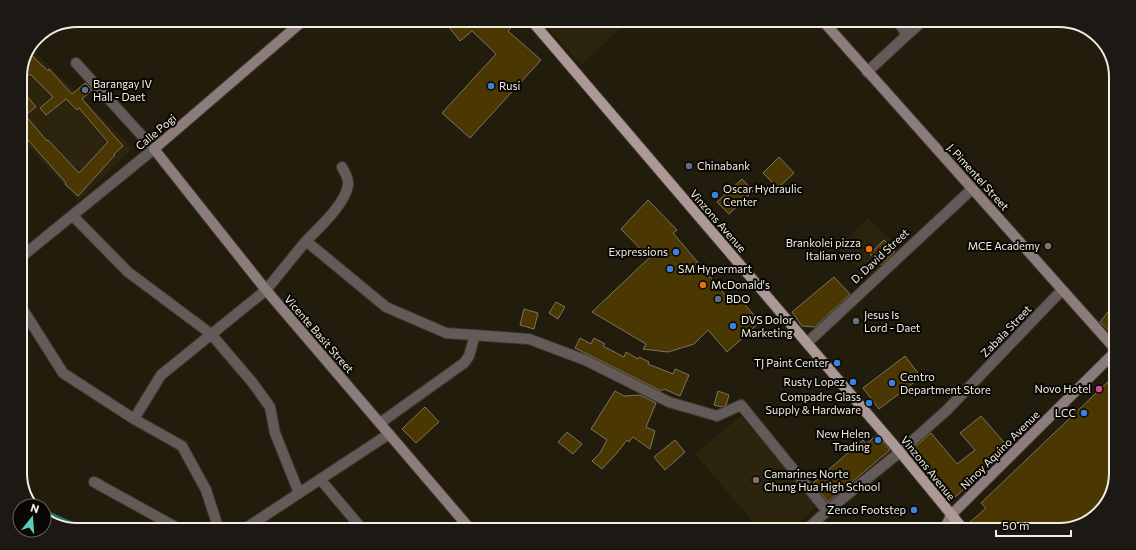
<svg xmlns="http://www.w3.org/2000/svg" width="1136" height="550" font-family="Commissioner,sans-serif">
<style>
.built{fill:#2d240e}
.water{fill:#277073}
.building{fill:#4b3701;stroke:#7c7463}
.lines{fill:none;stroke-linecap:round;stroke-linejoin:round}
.street-casing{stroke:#3f392b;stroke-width:12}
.secondary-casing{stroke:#3f392b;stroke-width:12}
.primary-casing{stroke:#3f392b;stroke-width:12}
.street{stroke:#635a59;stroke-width:10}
.secondary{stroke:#8c7d7c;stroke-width:10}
.primary{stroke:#ab9897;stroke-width:10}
.shop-dot{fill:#3f7fe0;stroke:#090703;stroke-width:1.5}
.service-dot{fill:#5c6f8a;stroke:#090703;stroke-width:1.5}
.education-dot{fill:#8d6e63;stroke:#090703;stroke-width:1.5}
.food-dot{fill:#e8710a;stroke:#090703;stroke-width:1.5}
.worship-dot{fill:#6b7280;stroke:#090703;stroke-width:1.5}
.hotel-dot{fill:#d1479c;stroke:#090703;stroke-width:1.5}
.labels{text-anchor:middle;stroke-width:4;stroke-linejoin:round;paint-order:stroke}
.poi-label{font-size:11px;fill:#f1ede3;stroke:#090703;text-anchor:start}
.street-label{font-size:11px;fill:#f1ede3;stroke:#090703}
.rim{fill:none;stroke:#f1ede3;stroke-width:2}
</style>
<rect width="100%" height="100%" fill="#221c0d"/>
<!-- built -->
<path class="built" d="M556 20H616L622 26 582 65 548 28Z
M31 48 133 148 79 201 20 138V73Z
M868 218 900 249 870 280 838 249Z
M741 416 818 506 789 530H760L695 454Z"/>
<!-- water -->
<path class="water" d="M44 509 90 530H77L52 524 44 517Z"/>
<!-- building -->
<path class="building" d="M455 20H503L511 28 508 31 541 60 470 138 442 113 496 54 472 31 460 41 448 26Z
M29 53 48 71 49 69 72 94 85 83 92 90 82 99 123 146 114 154 115 155 78 196 65 184 66 183 20 131V102L27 96 36 107 25 115 47 141 48 140 79 173 108 142 79 108 77 110 66 99 46 115 40 108 53 97 30 74 20 83V73Z
M779 157 794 173 778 188 763 173Z
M742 179 753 191 729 214 717 202Z
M648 200 677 230 673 233 733 304 739 298 760 322 727 352 708 330 694 344 668 352 643 349 646 344 592 312 649 258 621 229Z
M884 240 895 251 882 265 870 254Z
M834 277 850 294 815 327 802 326 792 312Z
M556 302 565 307 558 319 549 313Z
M1116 302V337L1100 322Z
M524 309 538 313 534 329 520 325Z
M580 338 591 344 594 338 605 344 603 346 624 357 626 352 638 359 639 357 649 362 648 364 673 374 675 369 689 375 680 396 664 389 661 391 575 348Z
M905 356 921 377 879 409 863 388Z
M1116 374V473L1110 498 1091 521 1060 530H973L968 524 986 508 981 503Z
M615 391 624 396 640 395 656 403 646 427 655 431 650 449 633 437 629 442 627 440 616 454 602 469 592 461 600 453 607 440 591 429Z
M718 391 729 395 726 405 722 407 714 405Z
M425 407 439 422 416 443 402 429Z
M981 416 1009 448 980 471 982 473 954 498 913 449 931 433 957 464 975 450 960 433Z
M567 432 582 444 573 454 558 442Z
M877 435 890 450 828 502 813 483 863 440 866 444Z
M675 440 685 452 665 470 654 457Z"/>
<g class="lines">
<!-- street casing -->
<g class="street-casing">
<path id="street" d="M907 35 924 20
M867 72 907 35 897 20
M73 216 128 272 211 334 252 382 270 407 275 433 299 493
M306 241C319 228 346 203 348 185 349 178 345 173 342 167
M20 258 154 149 76 63
M20 305 63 373 134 419 182 446 206 490 219 530
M807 343 972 189
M134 419 161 375 266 290 306 241 386 307 446 333 529 339 585 360 669 402 717 416 741 405 827 511
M380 423 464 363 469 356 475 335
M320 479 363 530
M94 482 181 530
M243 530 389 434
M806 530 827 511 900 452 947 410 1062 290"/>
</g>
<!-- secondary casing -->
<g class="secondary-casing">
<path id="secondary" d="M304 20 154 149 266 290 471 530
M822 20 1116 350
M944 530 951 515 1116 351"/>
</g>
<!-- primary casing -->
<g class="primary-casing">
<path id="primary" d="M531 20 900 452 964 530"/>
</g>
<!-- street -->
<use href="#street" class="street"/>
<!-- secondary -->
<use href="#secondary" class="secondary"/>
<!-- primary -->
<use href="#primary" class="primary"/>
</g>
<!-- markers -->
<g class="shop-dot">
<circle cx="491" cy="86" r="4"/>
<circle cx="715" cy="195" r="4"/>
<circle cx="676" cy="252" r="4"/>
<circle cx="670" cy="269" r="4"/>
<circle cx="733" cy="326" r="4"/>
<circle cx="837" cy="363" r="4"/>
<circle cx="853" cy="382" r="4"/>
<circle cx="892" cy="383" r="4"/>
<circle cx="869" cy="403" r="4"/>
<circle cx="1084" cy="413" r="4"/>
<circle cx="878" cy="440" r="4"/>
<circle cx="914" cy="510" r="4"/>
</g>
<g class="service-dot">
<circle cx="85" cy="90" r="4"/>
<circle cx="689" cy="166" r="4"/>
<circle cx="718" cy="299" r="4"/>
</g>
<g class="education-dot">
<circle cx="1048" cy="246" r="4"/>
<circle cx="756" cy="480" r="4"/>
</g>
<g class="food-dot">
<circle cx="869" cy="249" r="4"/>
<circle cx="703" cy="285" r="4"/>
</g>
<circle class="worship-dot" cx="856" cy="321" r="4"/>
<circle class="hotel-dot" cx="1099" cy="389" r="4"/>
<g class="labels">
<!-- poi labels -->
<g class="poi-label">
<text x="93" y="88">Barangay IV<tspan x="93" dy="13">Hall - Daet</tspan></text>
<text x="499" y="90">Rusi</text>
<text x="697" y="170">Chinabank</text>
<text x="723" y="193">Oscar Hydraulic<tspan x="723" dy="13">Center</tspan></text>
<text x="861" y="247" text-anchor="end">Brankolei pizza<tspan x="861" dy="13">Italian vero</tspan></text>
<text x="1040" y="250" text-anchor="end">MCE Academy</text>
<text x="668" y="256" text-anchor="end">Expressions</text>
<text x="678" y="273">SM Hypermart</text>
<text x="711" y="289">McDonald's</text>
<text x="726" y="303">BDO</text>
<text x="864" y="319">Jesus Is<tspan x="864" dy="13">Lord - Daet</tspan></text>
<text x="741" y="324">DVS Dolor<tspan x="741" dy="13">Marketing</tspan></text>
<text x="829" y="367" text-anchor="end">TJ Paint Center</text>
<text x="900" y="381">Centro<tspan x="900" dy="13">Department Store</tspan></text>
<text x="845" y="386" text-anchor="end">Rusty Lopez</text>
<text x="1091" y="393" text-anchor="end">Novo Hotel</text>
<text x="861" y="401" text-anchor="end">Compadre Glass<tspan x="861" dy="13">Supply &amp; Hardware</tspan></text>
<text x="1076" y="417" text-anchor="end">LCC</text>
<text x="870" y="438" text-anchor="end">New Helen<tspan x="870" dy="13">Trading</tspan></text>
<text x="764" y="478">Camarines Norte<tspan x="764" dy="13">Chung Hua High School</tspan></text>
<text x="906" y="514" text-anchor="end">Zenco Footstep</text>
</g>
<!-- street labels -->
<g class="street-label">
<text transform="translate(156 132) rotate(-40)" y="4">Calle Pogi</text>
<text transform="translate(978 177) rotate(48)" y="4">J. Pimentel Street</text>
<text transform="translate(718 221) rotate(49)" y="4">Vinzons Avenue</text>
<text transform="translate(880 256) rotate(-43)" y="4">D. David Street</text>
<text transform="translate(1006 331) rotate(-46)" y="4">Zabala Street</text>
<text transform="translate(319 334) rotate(49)" y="4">Vicente Basit Street</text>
<text transform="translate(1000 450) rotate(-45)" y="4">Ninoy Aquino Avenue</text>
<text transform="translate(928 468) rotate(51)" y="4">Vinzons Avenue</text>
</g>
</g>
<!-- crop -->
<path d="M0 0H1136V550H0ZM77 27H1059A50 50 0 0 1 1109 77V473A50 50 0 0 1 1059 523H77A50 50 0 0 1 27 473V77A50 50 0 0 1 77 27Z" fill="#1c1915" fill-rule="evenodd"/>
<path class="rim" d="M77 27H1059A50 50 0 0 1 1109 77V473A50 50 0 0 1 1059 523H77A50 50 0 0 1 27 473V77A50 50 0 0 1 77 27Z"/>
<!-- north arrow -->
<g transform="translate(32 518) rotate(17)"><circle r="19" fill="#090703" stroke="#66635d"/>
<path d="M0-3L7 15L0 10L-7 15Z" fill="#5acebd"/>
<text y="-6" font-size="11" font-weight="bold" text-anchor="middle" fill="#f1ede3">N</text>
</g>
<!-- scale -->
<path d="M996 530v6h75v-6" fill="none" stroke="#f1ede3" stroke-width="2"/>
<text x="1002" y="530" font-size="12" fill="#f1ede3" stroke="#090703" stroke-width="3" paint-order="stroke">50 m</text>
</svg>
